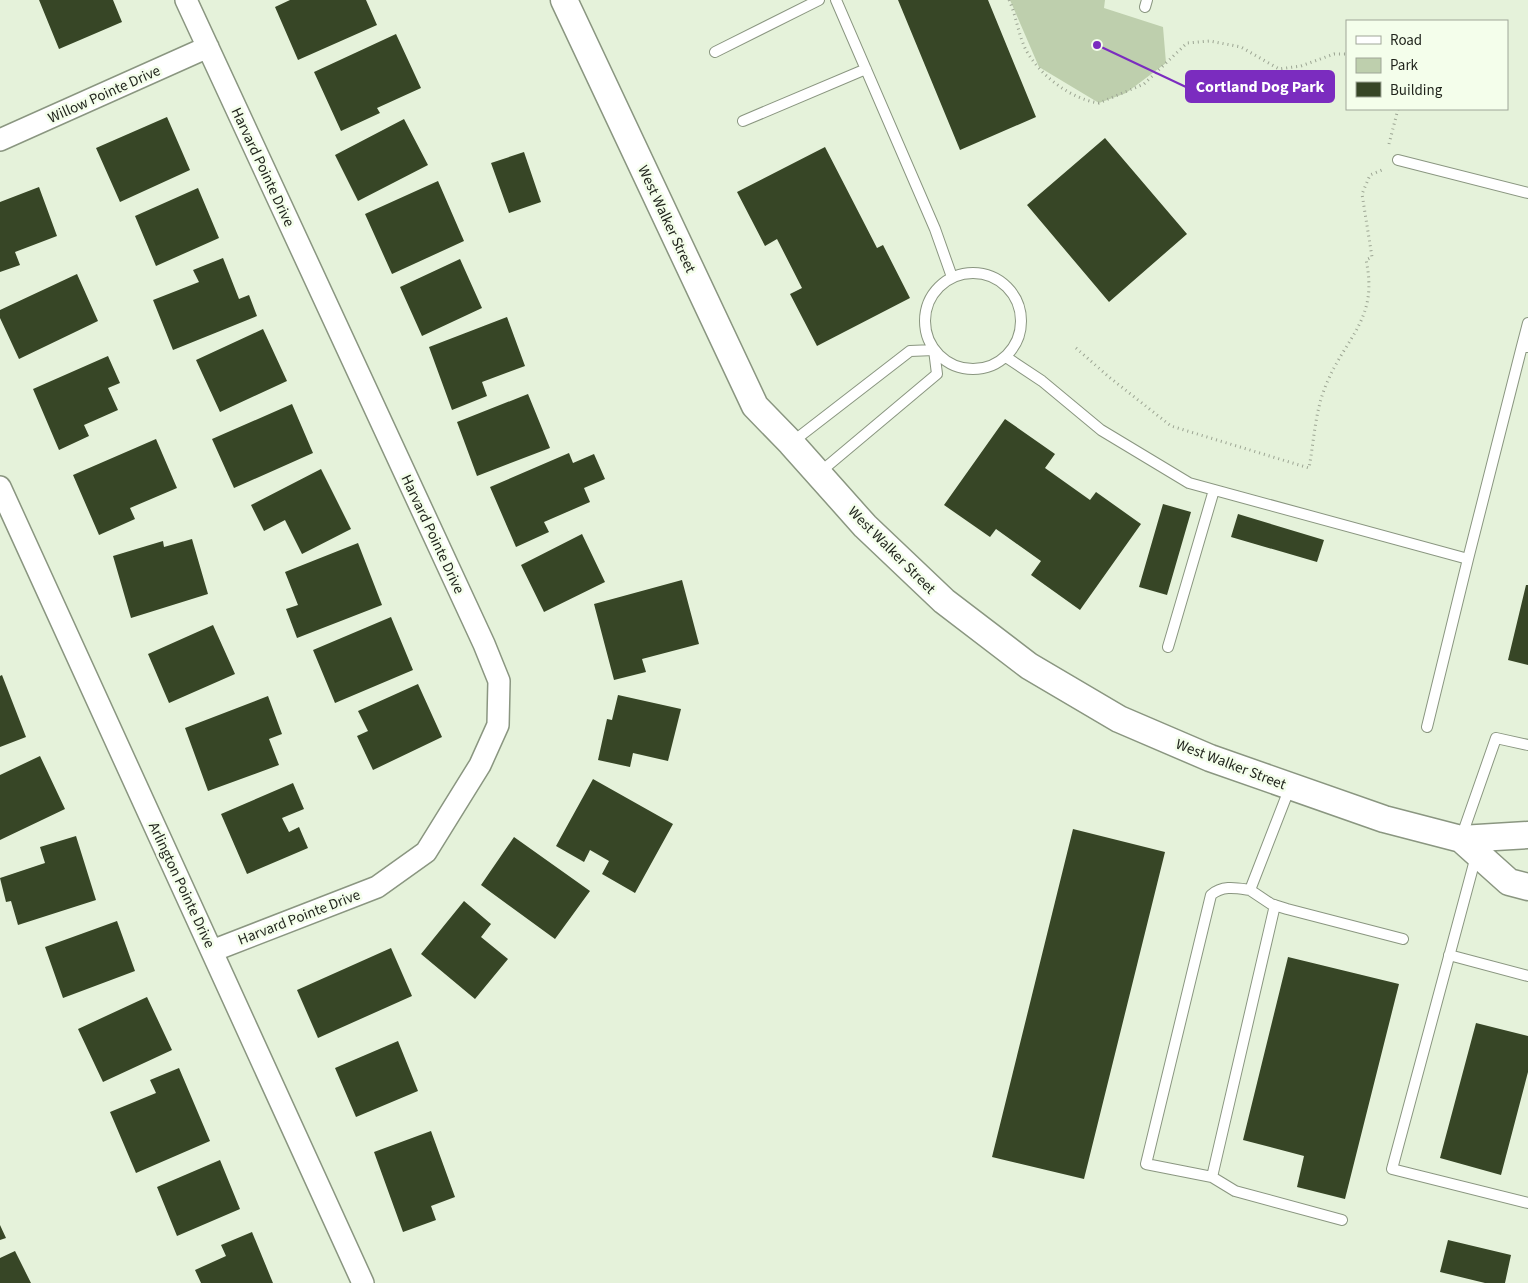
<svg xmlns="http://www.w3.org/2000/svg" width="1528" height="1283" font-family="'Source Sans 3',sans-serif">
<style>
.green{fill:#becfad}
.building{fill:#374626}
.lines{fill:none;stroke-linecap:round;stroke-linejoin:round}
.service-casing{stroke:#8a9680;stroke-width:12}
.minor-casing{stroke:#8a9680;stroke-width:24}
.tertiary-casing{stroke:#8a9680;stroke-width:29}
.path{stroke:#9ca593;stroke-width:3;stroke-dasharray:1 4;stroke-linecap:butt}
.service{stroke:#fff;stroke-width:10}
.minor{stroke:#fff;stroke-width:21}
.tertiary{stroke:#fff;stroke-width:26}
.labels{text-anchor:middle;stroke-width:5;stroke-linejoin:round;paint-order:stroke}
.street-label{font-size:15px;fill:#1f231b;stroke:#f4feeb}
.leader{fill:none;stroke:#7b2cbf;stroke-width:2}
.callout-dot{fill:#7b2cbf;stroke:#f4feeb;stroke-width:2}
.callout{fill:#7b2cbf;stroke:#7b2cbf;stroke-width:2}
.callout-label{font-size:16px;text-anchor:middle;font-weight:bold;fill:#fff}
</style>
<rect width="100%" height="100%" fill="#e5f2da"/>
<!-- green -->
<path class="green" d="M1010 0H1105L1104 8 1163 27 1166 63 1126 93 1099 103 1039 67Z"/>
<!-- building -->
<path class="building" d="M39 0H113L122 22 59 49Z
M290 0H366L377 25 298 60 275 7Z
M898 0H988L1036 117 960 150Z
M396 34 421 88 377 108 380 113 341 131 314 72Z
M167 117 190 170 120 202 96 148Z
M404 119 428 165 358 201 335 155Z
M1105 138 1187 234 1109 302 1027 205Z
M825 147 877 248 883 245 910 298 817 346 790 294 802 288 777 239 765 246 737 192Z
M524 152 541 202 509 213 491 163Z
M438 181 464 241 392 274 365 214Z
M39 187 57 236 15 252 20 265 0 272V202Z
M198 188 219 238 156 266 135 216Z
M223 258 239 299 249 295 257 316 173 350 153 300 199 282 193 270Z
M460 259 482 308 422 336 400 287Z
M77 274 98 321 19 359 0 318V310Z
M507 317 525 366 482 382 487 396 452 410 429 347Z
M263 329 287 381 220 412 196 360Z
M108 356 120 383 108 388 118 410 84 425 89 436 59 450 33 389Z
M528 394 550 448 477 476 457 422Z
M292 404 313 453 234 488 212 439Z
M1005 419 1055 454 1045 468 1090 500 1096 492 1141 524 1080 610 1031 575 1041 561 996 529 990 537 944 505Z
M156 439 177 488 130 508 135 519 99 535 73 475Z
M569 453 573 463 594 454 605 479 584 488 590 502 544 522 549 532 516 547 490 487Z
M321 469 351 529 302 554 285 520 264 531 251 505Z
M1163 504 1191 512 1167 595 1139 587Z
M1238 514 1324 540 1317 562 1231 537Z
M582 534 605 582 544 612 521 565Z
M192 539 208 594 131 618 113 556 163 541 164 547Z
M358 543 382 605 297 638 286 609 298 605 285 572Z
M682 580 699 644 642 659 646 672 614 680 594 604Z
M1526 585H1528V665L1508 660Z
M391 617 413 670 335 703 313 650Z
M213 625 235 674 169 703 148 654Z
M2 675 26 737 0 747V676Z
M418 684 442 737 373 770 357 736 368 731 358 711Z
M618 695 681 709 668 761 633 753 630 767 598 760 607 719 612 720Z
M268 696 282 734 269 739 279 765 208 791 185 728Z
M40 756 65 809 0 840V775Z
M593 779 673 824 635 893 602 874 609 861 590 850 584 862 556 846Z
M293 783 304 809 282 818 289 832 299 827 308 848 247 874 221 814Z
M1073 829 1165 852 1084 1179 992 1157Z
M76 836 96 900 18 925 11 901 6 902 0 878 45 863 40 847Z
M514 837 590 891 555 939 481 885Z
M464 901 491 924 481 937 508 959 475 999 421 954Z
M117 921 135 971 63 998 45 947Z
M391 948 412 996 318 1038 297 990Z
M1288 957 1399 984 1345 1199 1297 1187 1304 1156 1243 1140Z
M147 997 172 1050 103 1082 78 1029Z
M1476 1023 1528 1036V1072L1501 1175 1440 1158Z
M398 1041 418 1091 356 1117 335 1068Z
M179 1068 210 1141 136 1173 110 1112 156 1093 150 1080Z
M431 1131 455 1197 431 1206 436 1220 403 1232 374 1152Z
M220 1160 240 1209 177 1236 157 1187Z
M0 1225 6 1238 0 1240Z
M252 1232 273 1283H201L195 1270 226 1256 221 1245Z
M1448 1240 1511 1255 1505 1283H1485L1440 1272Z
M15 1251 31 1283H0V1258Z"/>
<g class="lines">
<!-- service casing -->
<g class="service-casing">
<path id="service" d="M836 0 935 229 952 277
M1145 7 1147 0
M715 52 819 0
M743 121 866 69
M1398 160 1528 193
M925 321a48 48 0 1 1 96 0a48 48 0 1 1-96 0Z
M1527 347 1522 346 1528 323
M1006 357 1042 381 1101 430 1189 483 1468 559 1522 346
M791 443 910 351 934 350 937 374 819 473
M1168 647 1214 490
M1427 727 1468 559
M1290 787 1250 890 1271 904 1287 909 1403 939
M1461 838 1496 738 1528 745
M1476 856 1392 1169 1528 1203
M1250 890C1236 888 1223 885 1211 895L1146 1164 1212 1177 1275 905
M1449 955 1528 976
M1212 1177 1235 1191 1342 1220"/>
</g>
<!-- minor casing -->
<g class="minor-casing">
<path id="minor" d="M186 0 484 644 499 681 498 725 480 765 426 852 377 887 212 951
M0 140 208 47
M0 487 363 1283"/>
</g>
<!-- tertiary casing -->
<g class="tertiary-casing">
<path id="tertiary" d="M564 0 755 406 791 443 865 526 944 601 1029 666 1119 719 1210 758 1384 819 1461 839 1528 835
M1461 839 1509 882 1528 887"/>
</g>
<!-- path -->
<path class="path" d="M1009 0C1016 15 1018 33 1025 48 1038 74 1070 99 1099 103L1144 84 1187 43 1210 41 1241 47 1279 69 1301 66 1334 54H1347
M1389 144 1398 109
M1076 348 1109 377 1171 426 1309 468C1314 441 1315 411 1326 385 1346 336 1379 319 1366 260L1372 257 1362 194 1370 175 1382 170"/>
<!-- service -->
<use href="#service" class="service"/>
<!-- minor -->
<use href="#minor" class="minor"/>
<!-- tertiary -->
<use href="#tertiary" class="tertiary"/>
</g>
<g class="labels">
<!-- street labels -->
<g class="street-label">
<text transform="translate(104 94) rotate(-24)" y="5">Willow Pointe Drive</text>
<text transform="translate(263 167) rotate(65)" y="5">Harvard Pointe Drive</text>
<text transform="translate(667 219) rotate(65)" y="5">West Walker Street</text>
<text transform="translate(433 534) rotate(65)" y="5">Harvard Pointe Drive</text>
<text transform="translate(892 550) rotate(45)" y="5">West Walker Street</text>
<text transform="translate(1231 764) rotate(21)" y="5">West Walker Street</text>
<text transform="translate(182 885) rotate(65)" y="5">Arlington Pointe Drive</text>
<text transform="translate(299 917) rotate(-21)" y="5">Harvard Pointe Drive</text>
</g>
</g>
<!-- callouts -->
<path class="leader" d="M1097 45L1186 87"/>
<circle class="callout-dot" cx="1097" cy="45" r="5"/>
<rect class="callout" x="1186" y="71" width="148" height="31" rx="5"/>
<g class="callout-label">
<text x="1260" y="92">Cortland Dog Park</text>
</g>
<!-- legend -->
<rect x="1346" y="20" width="162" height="90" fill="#f4feeb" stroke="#9fa698"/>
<rect x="1356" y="36" width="25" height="8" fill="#ffffff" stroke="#9fa698"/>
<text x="1390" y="45" font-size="15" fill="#1f231b">Road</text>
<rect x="1356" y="58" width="25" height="15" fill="#becfad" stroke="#9fa698"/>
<text x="1390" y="70" font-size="15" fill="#1f231b">Park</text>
<rect x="1356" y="82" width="25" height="15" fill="#374626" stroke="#9fa698"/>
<text x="1390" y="95" font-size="15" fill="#1f231b">Building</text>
</svg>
